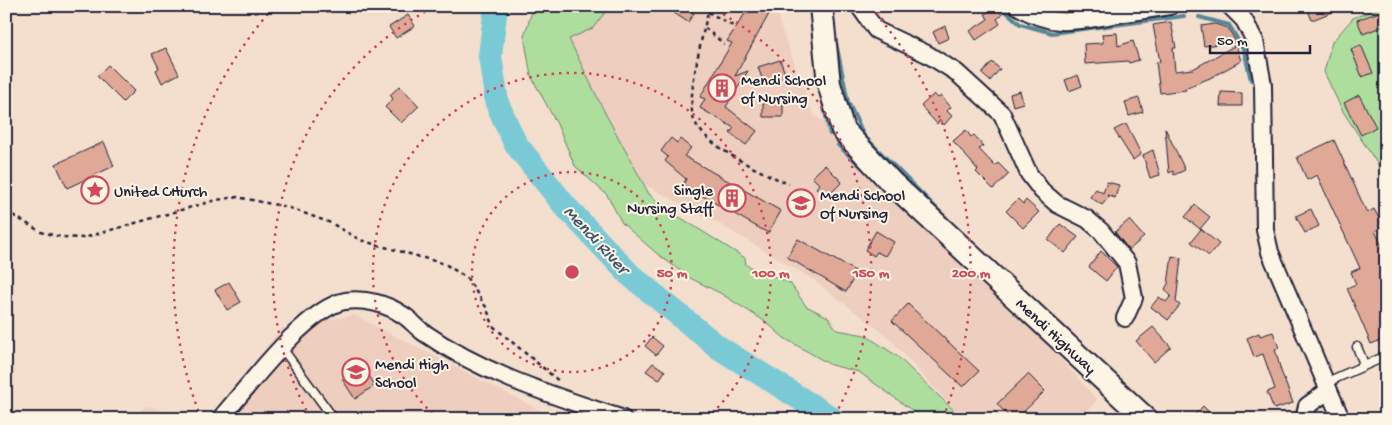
<svg xmlns="http://www.w3.org/2000/svg" width="1392" height="425" font-family="'Gochi Hand',sans-serif">
<style>
.built{fill:#eecebe}
.green{fill:#adde9e;stroke:#68806c}
.lines{fill:none;stroke-linecap:round;stroke-linejoin:round}
.stream{stroke:#578798;stroke-width:4}
.river{stroke:#7acad6;stroke-width:24}
.building{fill:#e0a997;stroke:#22223b}
.lane-casing{stroke:#22223b;stroke-width:11}
.street-casing{stroke:#22223b;stroke-width:20}
.secondary-casing{stroke:#22223b;stroke-width:26}
.path{stroke:#22223b;stroke-width:2.5;stroke-dasharray:4 4;stroke-linecap:butt}
.lane{stroke:#fcf5e5;stroke-width:8}
.street{stroke:#fcf5e5;stroke-width:16}
.secondary{stroke:#fcf5e5;stroke-width:22}
.ring{fill:none;stroke:#d1495b;stroke-width:2.5;stroke-dasharray:2.5 5}
.labels{text-anchor:middle;stroke-width:4;stroke-linejoin:round;paint-order:stroke}
.poi-label{font-size:16px;fill:#22223b;stroke:#fcf5e5;text-anchor:start}
.street-label{font-size:16px;fill:#22223b;stroke:#fcf5e5}
.water-label{font-size:18px;font-style:italic;fill:#3c546a;stroke:#fcf5e5}
.centre{fill:#d1495b;stroke:#fcf5e5;stroke-width:2.5}
.ring-label{font-size:15px;text-anchor:middle;font-weight:bold;fill:#d1495b;stroke:#fcf5e5;stroke-width:4;stroke-linejoin:round;paint-order:stroke}
</style>
<rect width="100%" height="100%" fill="#f4dece"/>
<filter id="ink" filterUnits="userSpaceOnUse"><feTurbulence type="fractalNoise" baseFrequency=".02" numOctaves="2"/><feDisplacementMap in="SourceGraphic" scale="10" xChannelSelector="R" yChannelSelector="G"/><feConvolveMatrix kernelMatrix="1 2 1 2 8 2 1 2 1" color-interpolation-filters="sRGB"/></filter>
<g filter="url(#ink)">
<!-- built -->
<path class="built" d="M585 6H779V23L814 116 874 148 1097 400 1080 419H963L886 335 811 278 721 225 638 181 569 39Z
M354 315 547 414 581 419H209L281 329Z
M147 406 193 419H129Z"/>
<!-- green -->
<path class="green" d="M534 6H600L606 11 593 28 569 39 604 111 649 194 665 208 745 258 746 265 790 283 806 306 828 317 837 330 865 335 897 356 963 419H924L859 372 831 365 784 338 766 322 720 293 690 278 655 252 622 223 607 195 575 166 557 124 531 76 524 36Z
M1379 8H1386V177L1342 110 1324 72 1332 42 1353 18Z"/>
<g class="lines">
<!-- stream -->
<path class="stream" d="M1000 6 1020 24 1052 33 1184 16
M1199 17 1229 25 1244 50 1251 80
M813 33 818 81
M836 43 848 102 864 136 947 219
M823 102 830 134
M838 145 867 172
M1153 412 1160 419"/>
<!-- river -->
<path class="river" d="M496 6 490 56 497 103 515 143 565 206 630 275 718 347 833 419"/>
</g>
<!-- building -->
<path class="building" d="M679 6H685L694 13 688 22 674 13Z
M750 6H760L770 12 735 76 748 71 734 94 721 98H731L726 107 757 131 746 145 730 133 734 128 700 108 705 99 700 97 732 43 727 41Z
M1306 6H1345V7L1312 20Z
M996 7 1002 15 997 19 1000 24 976 40 970 31 988 19 985 14Z
M1382 11 1386 25 1363 34 1357 20Z
M408 15 415 26 396 38 389 27Z
M1171 22 1176 48H1173L1175 71 1193 69 1236 45 1241 61 1210 78 1185 88 1186 90 1160 93 1156 62H1160L1153 25Z
M1215 24 1228 28 1236 42 1204 46 1201 26Z
M945 26 949 38 938 43 933 32Z
M1117 33 1118 46 1133 41 1139 60 1129 63 1128 61 1085 64 1084 44 1103 43 1102 34Z
M1361 45 1373 73 1362 77 1351 49Z
M166 48 179 74 162 83 156 70 159 68 152 54Z
M780 60 786 76 764 84 758 67Z
M992 62 1000 69 990 81 982 74Z
M108 65 134 91 123 102 97 76Z
M1078 75 1082 86 1069 91 1065 80Z
M400 86 419 106 401 123 385 107 393 99 390 95Z
M1020 91 1023 103 1013 106 1010 94Z
M1221 92 1242 93V106H1220Z
M934 94 938 98 941 96 951 107 947 111 952 116 944 125 940 120 937 124 921 106Z
M1359 95 1376 127 1361 135 1344 103Z
M766 98H783V117H763V104L766 103Z
M1139 98 1143 112 1129 116 1125 102Z
M1126 124 1141 154 1133 160 1114 130Z
M1165 128 1185 170 1174 175 1173 171 1169 173Z
M966 130 971 137 974 135 983 146 979 149 995 166 998 163 1009 174 993 189 976 172 978 170 953 141Z
M671 138 677 143 680 139 691 148 684 156 781 211 768 233 683 185 686 179 665 161 668 157 661 151Z
M1334 140 1367 213 1374 209 1383 226 1375 231 1386 254V261L1380 263 1386 276V338L1371 344 1347 288 1356 284 1351 272 1360 268 1317 175 1307 180 1297 157Z
M104 142 114 166 67 188 56 164Z
M1153 150 1160 175 1150 178 1143 155Z
M825 165 842 182 826 198 816 188 819 184 812 177Z
M1107 182 1119 185 1115 198 1107 195 1109 197 1102 205 1090 197 1096 189 1103 193Z
M1018 199 1023 204 1026 200 1039 212 1023 228 1006 211Z
M1195 205 1210 217 1200 229 1185 217Z
M1311 209 1319 226 1305 233 1296 216Z
M1129 220 1144 237 1129 250 1115 232Z
M1060 224 1078 237 1065 253 1048 240Z
M1201 229 1219 244 1209 256 1191 242Z
M876 231 894 242 885 256 877 252 874 256 865 250Z
M798 239 857 272 846 292 787 257Z
M1101 251 1117 267 1106 281 1089 267Z
M1172 256 1181 258 1176 302 1180 305 1168 320 1151 307 1159 297 1166 302 1171 296 1165 289 1168 284Z
M229 282 241 302 227 310 215 290Z
M908 304 979 371 963 387 892 321Z
M1153 327 1171 347 1154 362 1136 341Z
M1273 332 1279 348 1275 349 1281 371 1293 403 1274 409 1267 392 1275 389 1263 354 1254 357 1247 338 1259 333 1260 336Z
M652 337 663 346 656 355 645 346Z
M653 363 665 371 659 380 646 371Z
M362 365 375 385 355 399 342 379Z
M1028 374 1045 391 1016 419H1011L997 404Z
M1203 406 1216 419H1190Z"/>
<g class="lines">
<!-- lane casing -->
<g class="lane-casing">
<path id="lane" d="M1357 347 1364 364
M282 348 334 419
M1325 383 1386 356"/>
</g>
<!-- street casing -->
<g class="street-casing">
<path id="street" d="M859 6 876 30 927 54 956 72 1002 114 1029 174 1042 191 1057 204 1087 219 1101 231 1127 263 1134 298 1125 318
M1018 6C1050 27 1073 22 1108 16 1128 12 1149 10 1170 6
M1230 6 1244 20 1255 41 1263 85 1265 230 1270 252 1341 419
M220 419C247 388 306 308 345 301 365 298 387 304 403 315 410 319 416 327 423 332 485 375 552 395 623 419
M1304 419 1307 406 1328 391"/>
</g>
<!-- secondary casing -->
<g class="secondary-casing">
<path id="secondary" d="M821 6 829 84 843 130 891 182 1146 419"/>
</g>
<!-- path -->
<path class="path" d="M709 6C704 32 685 99 694 120 705 147 763 173 789 184
M708 12 735 27
M705 28 724 44
M6 211 41 232 61 237 83 238 216 200 237 197 287 207 331 223 360 240 445 264 467 278 486 307 494 327 560 382"/>
<!-- lane -->
<use href="#lane" class="lane"/>
<!-- street -->
<use href="#street" class="street"/>
<!-- secondary -->
<use href="#secondary" class="secondary"/>
</g>
</g>
<!-- distance rings -->
<g class="ring">
<circle cx="572" cy="272" r="100"/>
<path d="M438 419A199 199 0 1 1 706 419"/>
<path d="M310 417A299 299 0 0 1 434 7M710 7A299 299 0 0 1 834 417"/>
<path d="M201 418A399 399 0 0 1 273 8M871 8A399 399 0 0 1 943 418"/>
</g>
<!-- icons -->
<defs>
<g id="building-ring" transform="scale(1.4375)"><circle r="9.5" fill="#fcf5e5" stroke="#d1495b" stroke-width="1.5"/><path d="M-4-6H4V6H1V3H-1V6H-4ZM-2.5-4.3h1.7v1.8h-1.7ZM.8-4.3h1.7v1.8H.8ZM-2.5-1h1.7V.8h-1.7ZM.8-1h1.7V.8H.8Z" fill="#d1495b"/></g>
<g id="sight-ring" transform="scale(1.4375)"><circle r="9.5" fill="#fcf5e5" stroke="#d1495b" stroke-width="1.5"/><path d="M0-6L1.8-2.2L6-1.7L2.9 1.2L3.7 5.4L0 3.3L-3.7 5.4L-2.9 1.2L-6-1.7L-1.8-2.2Z" fill="#d1495b"/></g>
<g id="university-ring" transform="scale(1.4375)"><circle r="9.5" fill="#fcf5e5" stroke="#d1495b" stroke-width="1.5"/><path d="M0-5L7-2L0 1L-7-2ZM-4 1L0 2.5L4 1V4Q0 6-4 4Z" fill="#d1495b"/></g>
<g id="school-ring" transform="scale(1.4375)"><circle r="9.5" fill="#fcf5e5" stroke="#d1495b" stroke-width="1.5"/><path d="M0-5L7-2L0 1L-7-2ZM-4 1L0 2.5L4 1V4Q0 6-4 4Z" fill="#d1495b"/></g>
</defs>
<g fill-rule="evenodd">
<use href="#building-ring" x="722" y="88"/>
<use href="#sight-ring" x="95" y="190"/>
<use href="#building-ring" x="732" y="198"/>
<use href="#university-ring" x="801" y="203"/>
<use href="#school-ring" x="356" y="372"/>
</g>
<g class="labels">
<!-- poi labels -->
<g class="poi-label">
<text x="741" y="85">Mendi School<tspan x="741" dy="18">of Nursing</tspan></text>
<text x="713" y="195" text-anchor="end">Single<tspan x="713" dy="18">Nursing Staff</tspan></text>
<text x="114" y="196">United CHurch</text>
<text x="820" y="200">Mendi School<tspan x="820" dy="18">Of Nursing</tspan></text>
<text x="375" y="369">Mendi High<tspan x="375" dy="18">School</tspan></text>
</g>
<!-- street labels -->
<g class="street-label">
<text transform="translate(1057 335) rotate(43)" y="6">Mendi Highway</text>
</g>
<!-- water labels -->
<g class="water-label">
<text transform="translate(597 239) rotate(47)" y="6">Mendi River</text>
</g>
</g>
<circle cx="572" cy="272" r="8" class="centre"/>
<g class="ring-label">
<text x="672" y="277">50 m</text>
<text x="771" y="277">100 m</text>
<text x="871" y="277">150 m</text>
<text x="971" y="277">200 m</text>
</g>
<!-- margin -->
<rect width="1392" height="425" fill="none" stroke="#fcf5e5" stroke-width="25"/>
<rect x="12" y="12" width="1367" height="400" fill="none" stroke="#22223b" stroke-width="2" filter="url(#ink)"/>
<!-- scale -->
<path d="M1210 45v8h100v-8" fill="none" stroke="#22223b" stroke-width="2.5"/>
<text x="1217" y="45" font-size="15" fill="#22223b" stroke="#fcf5e5" stroke-width="4" paint-order="stroke">50 m</text>
</svg>
